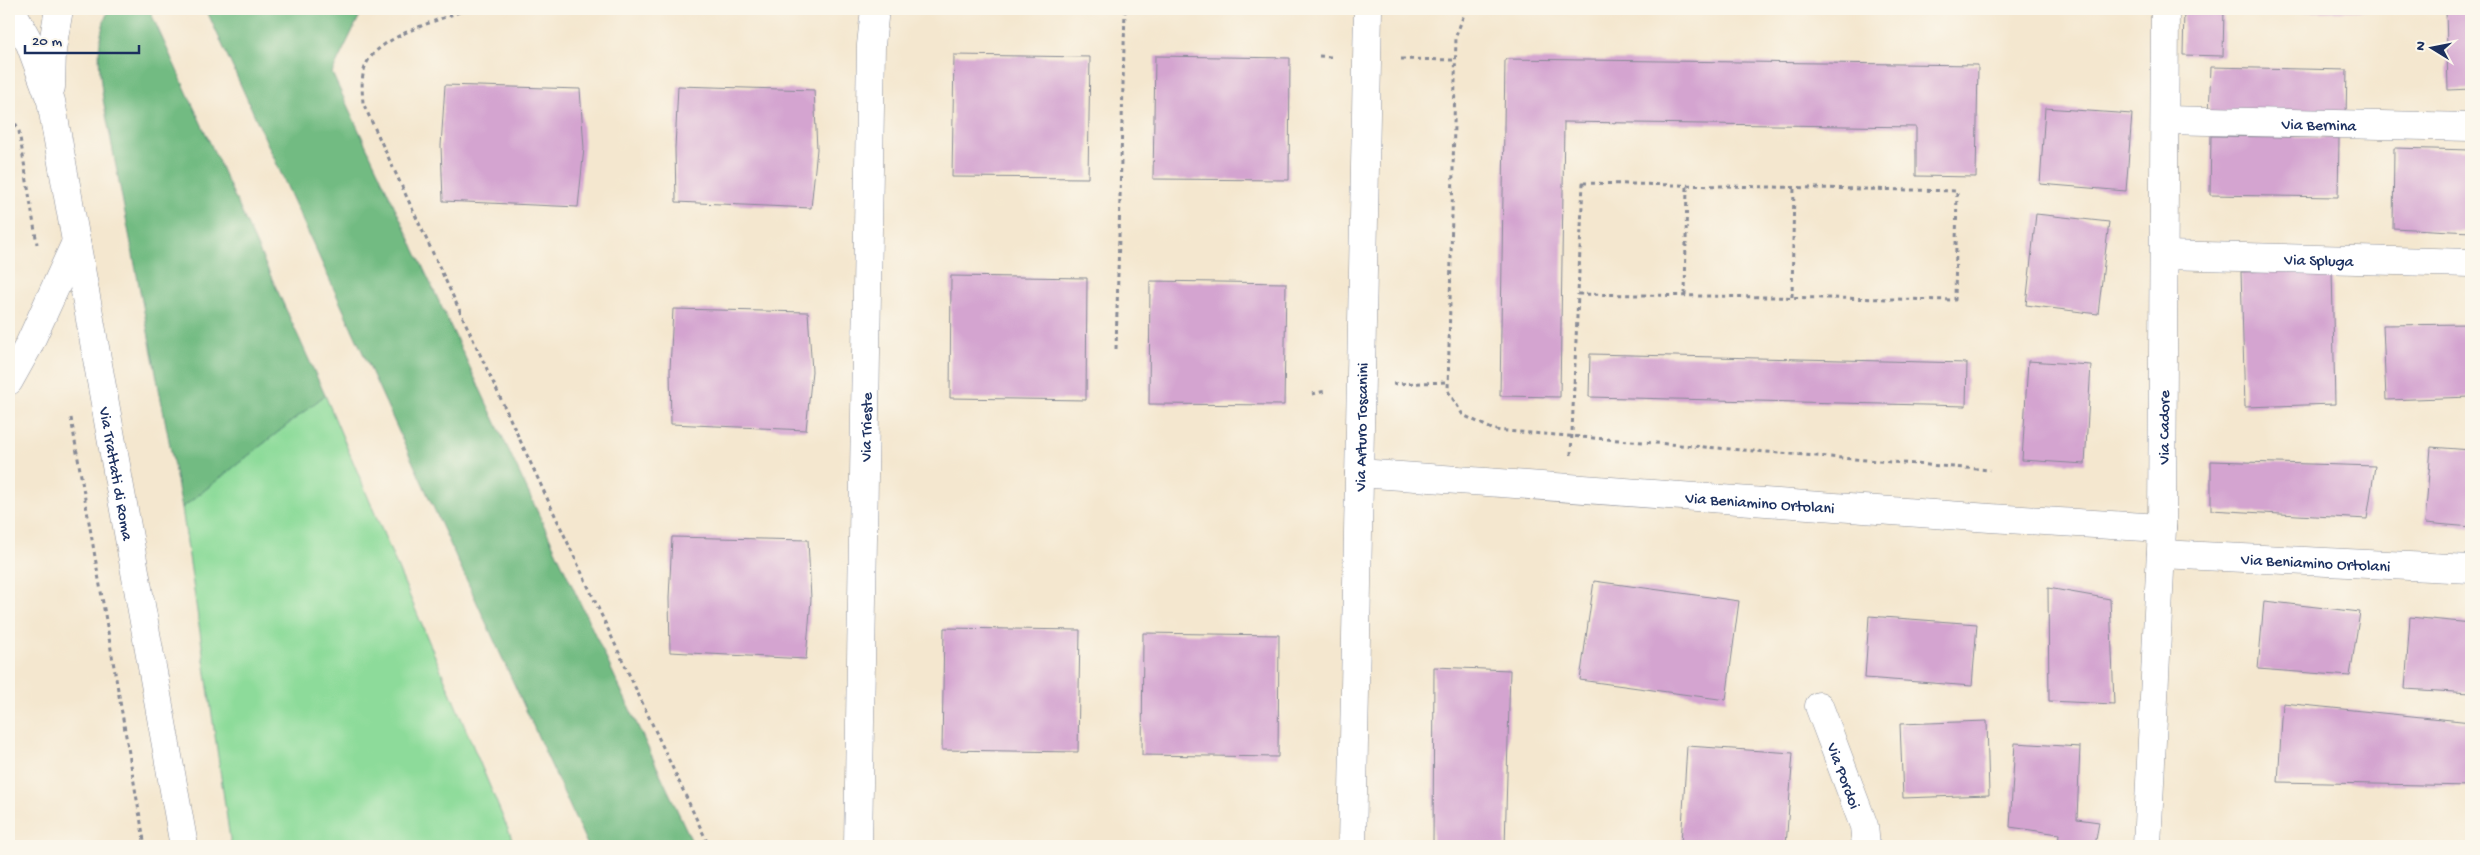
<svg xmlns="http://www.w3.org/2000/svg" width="2480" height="855" font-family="'Gochi Hand',sans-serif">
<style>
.green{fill:#8ddb9a;stroke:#54857c}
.forest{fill:#72bb82;stroke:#467570}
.building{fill:#d4a4d0}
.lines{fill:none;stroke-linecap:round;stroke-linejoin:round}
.minor-casing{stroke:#888b96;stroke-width:29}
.major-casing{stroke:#888b96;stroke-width:29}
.path{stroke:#888b96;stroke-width:3;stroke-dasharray:4 4;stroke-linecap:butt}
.minor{stroke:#fff;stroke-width:28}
.major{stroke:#fff;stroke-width:28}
.labels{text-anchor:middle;stroke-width:4.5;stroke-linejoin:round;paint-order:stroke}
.street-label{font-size:16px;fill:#1b2f5e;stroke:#fbf7ec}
</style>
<rect width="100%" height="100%" fill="#fbf7ec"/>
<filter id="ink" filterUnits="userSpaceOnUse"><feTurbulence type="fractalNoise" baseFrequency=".02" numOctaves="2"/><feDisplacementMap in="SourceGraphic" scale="10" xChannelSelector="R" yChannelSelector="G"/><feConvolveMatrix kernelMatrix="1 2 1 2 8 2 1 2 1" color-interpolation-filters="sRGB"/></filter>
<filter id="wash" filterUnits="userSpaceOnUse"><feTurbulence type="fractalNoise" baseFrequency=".0096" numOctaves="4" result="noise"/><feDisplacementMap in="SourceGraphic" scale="20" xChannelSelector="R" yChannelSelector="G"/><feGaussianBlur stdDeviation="1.12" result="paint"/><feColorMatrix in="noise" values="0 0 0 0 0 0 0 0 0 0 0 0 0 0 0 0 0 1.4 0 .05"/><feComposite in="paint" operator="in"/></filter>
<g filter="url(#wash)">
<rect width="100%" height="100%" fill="#f4e7cf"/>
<!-- green -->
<path class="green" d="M325 395 515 846H231L182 508Z"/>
<!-- forest -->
<path class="forest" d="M109 9H149L325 395 182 508 103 99C99 68 95 39 109 9Z
M206 9H363L332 73 694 846H588Z"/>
<g id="blocks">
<!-- building -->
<path class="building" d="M2184 9H2224L2223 56 2183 55Z
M2272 9H2381V10L2272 13Z
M2446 9H2471V89L2448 90Z
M954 55 1090 57 1088 178 952 177Z
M1155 56 1290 58 1289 180 1153 179Z
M1505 59 1978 65 1976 177 1916 176V127L1564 122 1560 397 1500 396Z
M2211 67 2347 70 2346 117 2209 114Z
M445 85 580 89 584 148 578 207 443 201 441 146Z
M678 86 814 90 817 149 811 208 676 202 675 148Z
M2045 108 2132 114 2126 191 2040 184Z
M2211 136 2339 138 2338 197 2210 195Z
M2394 148 2471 150V232L2393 228Z
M2036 214 2109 222 2098 314 2026 305Z
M2332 270 2335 404 2245 407 2241 272Z
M951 276 1087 278 1086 400 950 398Z
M1150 281 1286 283 1284 405 1149 404Z
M673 309 808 312 812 371 806 430 671 424 670 370Z
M2471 324V397L2386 400 2383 325Z
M1590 354 1967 363 1966 406 1589 397Z
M2028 361 2091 365 2085 464 2022 460Z
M2431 447 2471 450V527L2425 523Z
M2211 461 2375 466 2367 519 2211 510Z
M672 537 808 540 811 599 806 659 670 652 669 598Z
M1594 581 1739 601 1726 700 1580 680Z
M2048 588 2110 599 2114 704 2049 701Z
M2264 601 2360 612 2350 676 2258 669Z
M1869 616 1977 624 1972 686 1865 678Z
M2410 617 2471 623V693L2405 689Z
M944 628 1080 630 1078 752 942 750Z
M1143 633 1279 635 1278 757 1142 755Z
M1434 667 1510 670 1505 846H1433Z
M2283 703 2471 722V786L2278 782Z
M1987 721 1989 795 1903 798 1900 724Z
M2015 743 2080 747 2077 819 2099 822 2095 846H2058L2059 834 2010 827Z
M1687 746 1793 753 1786 846 1681 843Z"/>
</g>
</g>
<g filter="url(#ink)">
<use href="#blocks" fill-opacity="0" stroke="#888b96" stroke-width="1"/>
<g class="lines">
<!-- minor casing -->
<g class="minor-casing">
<g id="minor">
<path id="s1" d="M2165 120 2471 127"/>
<path id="s2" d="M2165 255 2471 263"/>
<path d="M9 381 28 347 76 242"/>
<path id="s3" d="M1359 473 1990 518 2162 528"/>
<path id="s4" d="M2161 554 2471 569"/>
<path id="s5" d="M1819 706 1864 826 1866 846"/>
<path id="s6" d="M858 846 871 45 875 9"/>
<path id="s7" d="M1352 846 1368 9"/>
<path id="s8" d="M2147 846 2162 528 2165 9"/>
</g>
</g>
<!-- major casing -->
<g class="major-casing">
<g id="major">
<path id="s9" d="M11 9 30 44 51 101 184 846"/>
<path d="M51 87 52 49 59 9"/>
</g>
</g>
<!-- path -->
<path class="path" d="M467 9C440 20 387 34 370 58 360 71 362 88 363 103L709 846
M1466 9 1456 36 1448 391 1463 415 1494 430 1990 470
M1319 56 1331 57
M1401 59 1455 60
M9 109 19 131 37 244
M1583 183 1957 191 1955 300 1578 294Z
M1685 295 1687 186
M1792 297 1794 187
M1116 349 1125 9
M1393 384 1448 382
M1312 394 1326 391
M71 418 145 846
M1571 455 1578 294"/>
<!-- minor -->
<use href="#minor" class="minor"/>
<!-- major -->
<use href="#major" class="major"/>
</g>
</g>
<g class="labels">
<!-- street labels -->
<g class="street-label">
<text dy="6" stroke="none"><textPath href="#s1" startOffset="154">Via Bernina</textPath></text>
<text dy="6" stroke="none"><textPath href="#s2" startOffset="154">Via Spluga</textPath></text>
<text dy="6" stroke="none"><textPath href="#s6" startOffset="419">Via Trieste</textPath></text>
<text dy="6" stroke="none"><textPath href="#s7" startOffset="419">Via Arturo Toscanini</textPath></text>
<text dy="6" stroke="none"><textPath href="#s8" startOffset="419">Via Cadore</textPath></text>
<text dy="6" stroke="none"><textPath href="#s9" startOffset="479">Via Trattati di Roma</textPath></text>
<text dy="6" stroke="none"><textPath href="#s3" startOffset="402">Via Beniamino Ortolani</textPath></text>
<text dy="6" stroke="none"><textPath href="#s4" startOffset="155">Via Beniamino Ortolani</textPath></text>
<text dy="6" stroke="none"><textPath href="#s5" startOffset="74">Via Pordoi</textPath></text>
</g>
</g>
<!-- margin -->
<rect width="2480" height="855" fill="none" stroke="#fbf7ec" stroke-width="30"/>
<!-- north arrow -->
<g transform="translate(2432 48) rotate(280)" stroke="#fbf7ec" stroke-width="4" paint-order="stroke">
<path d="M0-4L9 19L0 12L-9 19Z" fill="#1b2f5e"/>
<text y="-8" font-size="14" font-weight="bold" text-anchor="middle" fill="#1b2f5e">N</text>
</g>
<!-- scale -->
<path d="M25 45v8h114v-8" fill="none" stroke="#1b2f5e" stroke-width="2.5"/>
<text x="32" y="45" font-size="15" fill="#1b2f5e" stroke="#fbf7ec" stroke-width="4" paint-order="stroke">20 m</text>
</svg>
